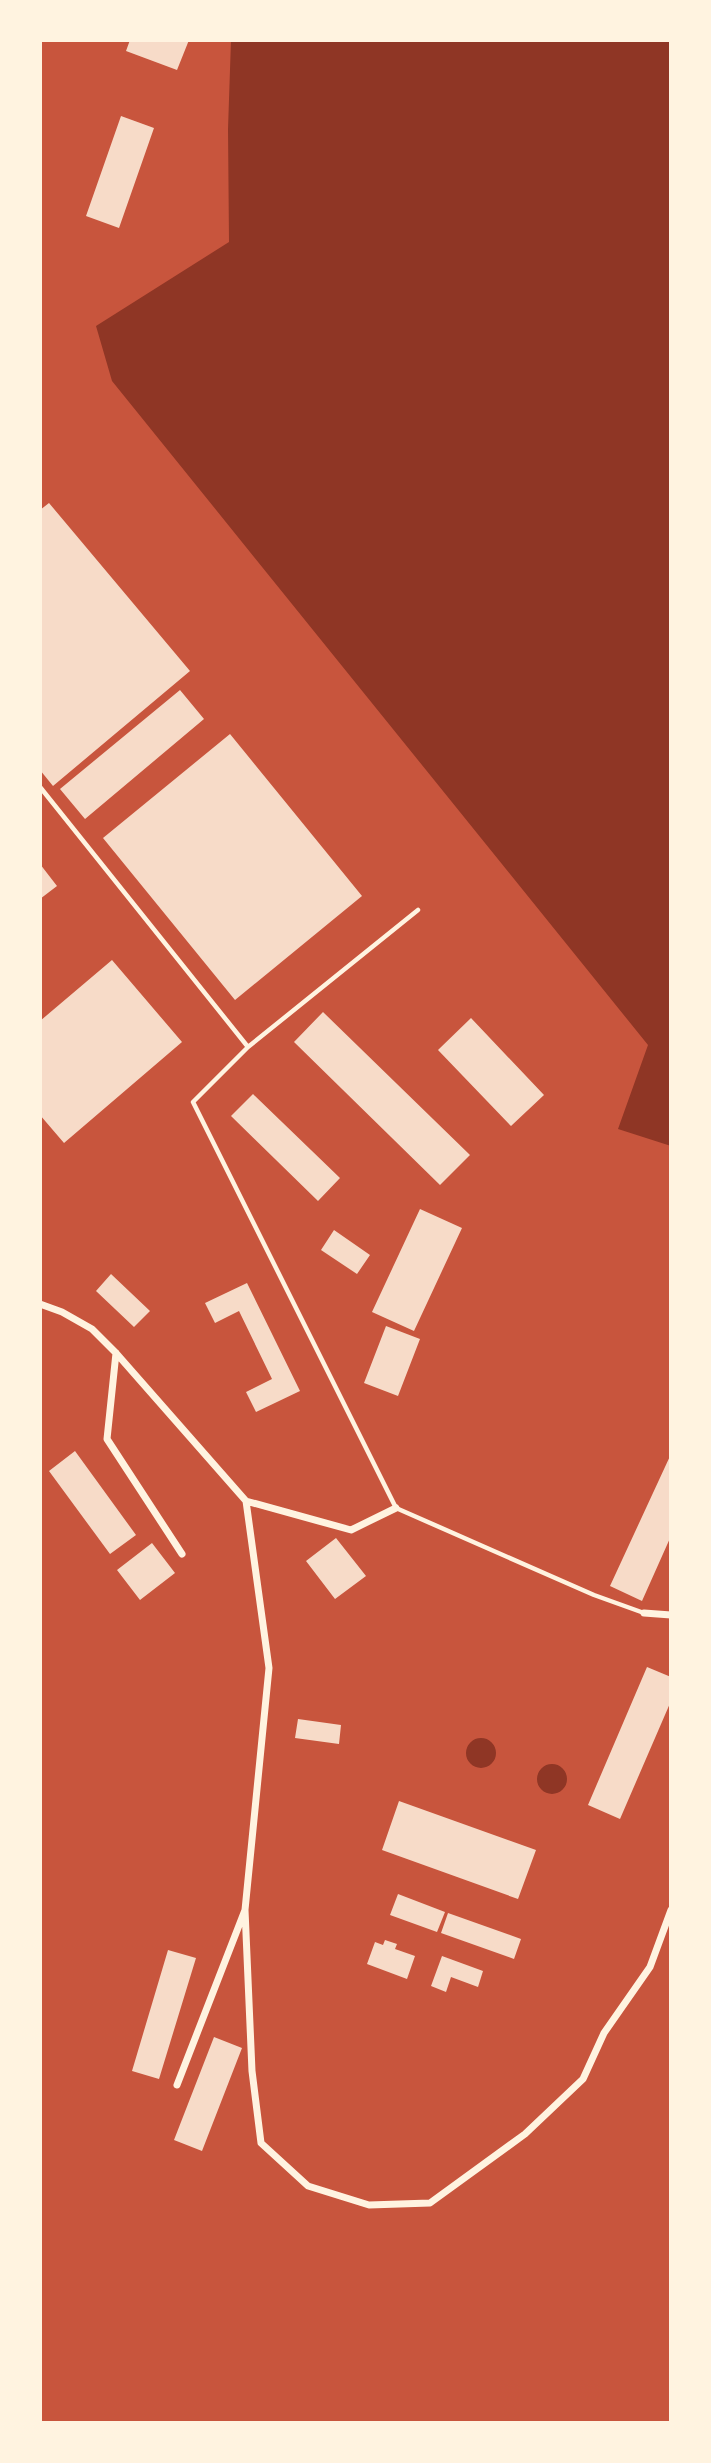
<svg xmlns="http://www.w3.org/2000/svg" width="711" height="2463" font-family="'Space Grotesk',sans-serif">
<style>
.water{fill:#8f3625}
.building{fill:#f7dbc8}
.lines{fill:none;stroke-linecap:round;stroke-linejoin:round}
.service{stroke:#fff3e0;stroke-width:4.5}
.minor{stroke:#fff3e0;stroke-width:7}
</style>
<rect width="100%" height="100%" fill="#c8553d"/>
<!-- water -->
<path class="water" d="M231 40H671V1146L618 1129 648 1045 112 381 96 326 229 242 228 129Z
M466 1753a15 15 0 1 1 30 0a15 15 0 1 1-30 0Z
M537 1779a15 15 0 1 1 30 0a15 15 0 1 1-30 0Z"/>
<!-- building -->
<path class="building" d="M130 40H189L177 70 126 51Z
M121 116 154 128 119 228 86 216Z
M49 503 190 671 53 786 40 770V510Z
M180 690 204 719 85 819 60 789Z
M230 734 362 896 235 1000 103 838Z
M40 864 57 886 40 899Z
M112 960 182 1042 64 1143 40 1115V1021Z
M323 1012 470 1155 440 1185 294 1042Z
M471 1018 544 1095 511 1126 438 1050Z
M253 1094 340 1178 318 1201 231 1116Z
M420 1209 462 1228 414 1331 372 1312Z
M334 1230 370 1255 357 1274 321 1250Z
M111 1274 150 1311 134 1327 96 1291Z
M247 1283 300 1391 256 1412 246 1392 272 1379 239 1311 215 1323 205 1303Z
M386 1326 420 1339 398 1396 364 1383Z
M75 1451 136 1535 110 1554 49 1471Z
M671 1454V1536L642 1601 610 1586Z
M336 1538 366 1576 335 1599 306 1561Z
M152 1543 175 1573 140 1600 117 1570Z
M647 1667 671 1677V1701L620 1819 588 1805Z
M298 1719 341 1725 339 1744 295 1738Z
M399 1801 536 1850 518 1899 382 1850Z
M398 1894 445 1912 437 1932 390 1915Z
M448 1913 521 1939 514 1959 441 1933Z
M385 1940 397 1944 395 1949 415 1956 407 1979 367 1964 375 1942 383 1945Z
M168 1950 196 1958 159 2079 132 2071Z
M442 1956 483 1971 478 1987 451 1977 446 1992 431 1986Z
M214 2037 242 2048 202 2151 174 2140Z"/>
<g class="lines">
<!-- service -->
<path class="service" d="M40 787 248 1047
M418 910 248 1047 193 1102 396 1508 594 1595 644 1613"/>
<!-- minor -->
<path class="minor" d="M40 1304 62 1312 92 1329 116 1353 246 1501 351 1530 396 1508
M116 1353 107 1439 182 1554
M644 1613 671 1615
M245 1910 252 2071 261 2143 308 2186 369 2205 430 2203 525 2134 583 2079 604 2033 650 1967 671 1910
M177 2085 245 1910 269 1668 246 1501"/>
</g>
<!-- border -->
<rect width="711" height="2463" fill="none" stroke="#fff3e0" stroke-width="84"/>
</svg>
